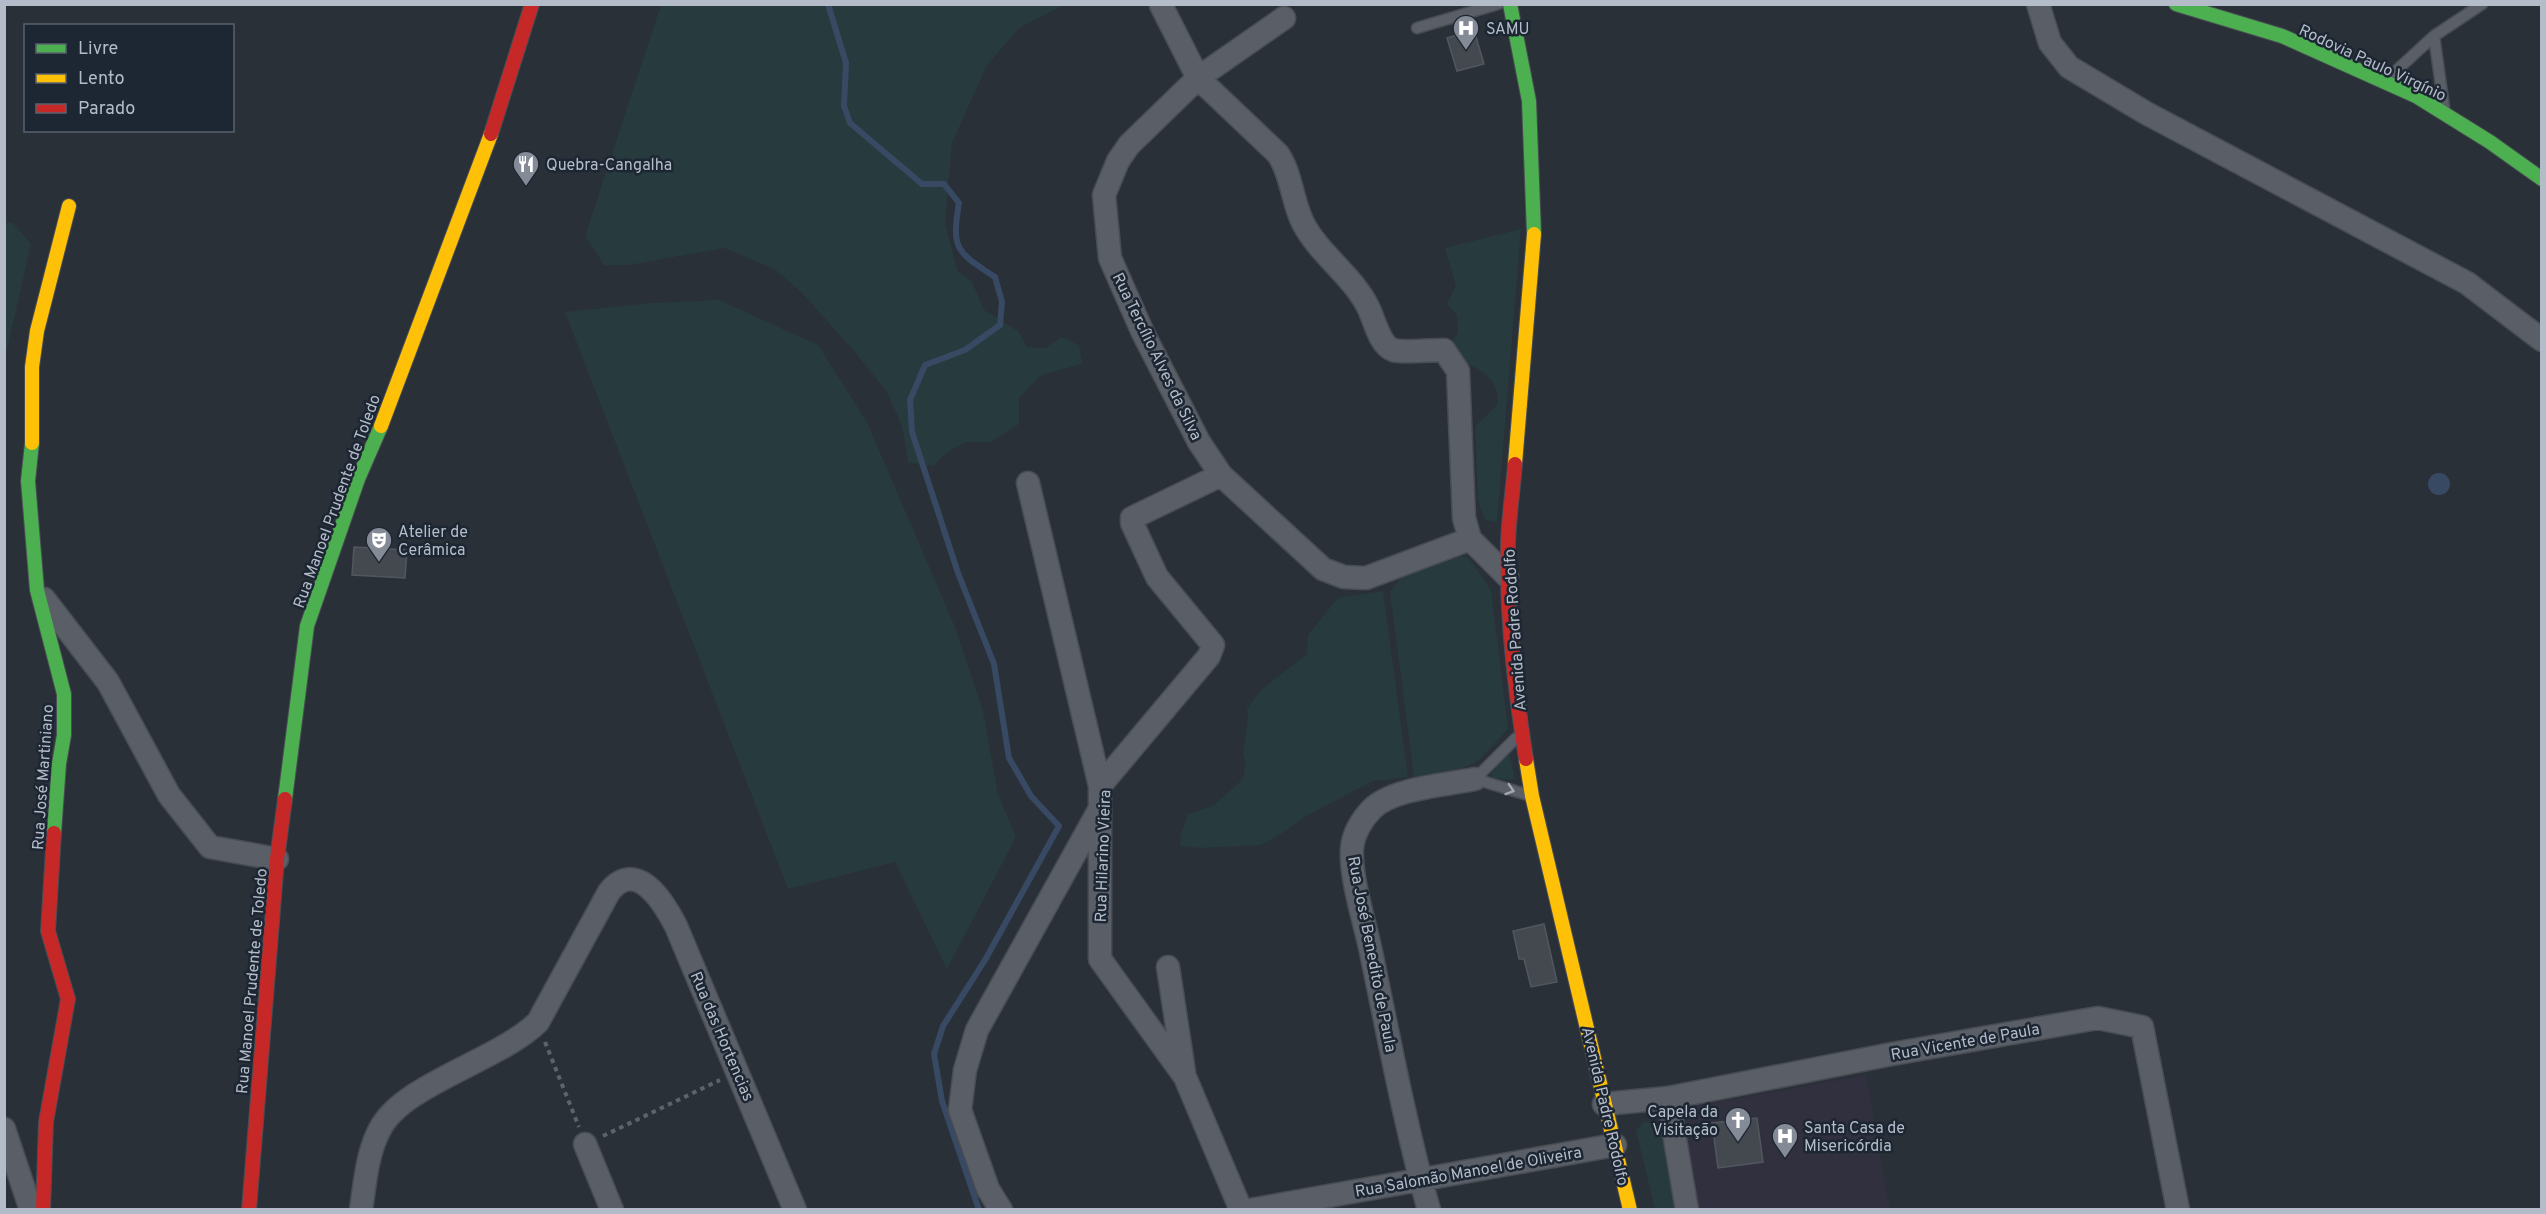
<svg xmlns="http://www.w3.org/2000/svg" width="2546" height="1214" font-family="Overpass,sans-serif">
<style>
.medical{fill:#31303e}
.green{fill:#273a3e}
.water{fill:#384963}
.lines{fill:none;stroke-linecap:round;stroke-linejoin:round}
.stream{stroke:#384963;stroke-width:6}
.building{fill:#444950;stroke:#52575f;stroke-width:1.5}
.lane-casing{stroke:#484c53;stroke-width:13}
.street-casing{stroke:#484c53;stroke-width:25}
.fast-casing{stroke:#484c53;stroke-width:16}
.slow-casing{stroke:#484c53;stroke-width:16}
.jam-casing{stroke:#484c53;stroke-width:16}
.path{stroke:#5d636a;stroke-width:4;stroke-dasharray:4.5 4.5;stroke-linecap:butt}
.lane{stroke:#5a5e66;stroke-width:10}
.street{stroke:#5a5e66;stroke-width:22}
.fast{stroke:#4caf50;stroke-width:14}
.slow{stroke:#ffc107;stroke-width:14}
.jam{stroke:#c62828;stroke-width:14}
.oneway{stroke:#a2a9b5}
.labels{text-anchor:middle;stroke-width:5;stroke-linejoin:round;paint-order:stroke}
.poi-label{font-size:16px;fill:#b4bcc9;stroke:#1d2633;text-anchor:start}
.street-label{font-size:16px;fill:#b4bcc9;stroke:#1d2633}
</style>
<rect width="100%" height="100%" fill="#2a3038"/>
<!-- medical -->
<path class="medical" d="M1866 1075 1890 1209H1699L1679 1109Z"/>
<!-- green -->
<path class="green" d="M661 5H1064L1020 27 987 65 952 143 945 223 957 270 972 282 984 310 1018 331 1027 347 1046 348 1061 337 1079 345 1082 364 1041 375 1019 398V424L991 442H966L950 450 933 466 908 462 902 426 887 392 854 351 802 293 775 269 724 248 629 265H604L585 236Z
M5 223H13L31 244 5 358Z
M1521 229 1497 522 1485 520 1478 501 1475 427 1498 404C1498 373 1479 371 1455 357L1450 344 1458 333 1457 315 1447 304 1456 286 1445 248Z
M719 300 818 345 867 422 955 627 983 711 998 794 1016 837 947 969 895 862 788 889 565 312 652 303Z
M1457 556 1468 557 1491 590 1508 729 1478 761 1463 768 1414 777 1390 592 1401 578Z
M1383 591 1408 777 1373 781 1304 817 1284 832 1261 845 1199 848 1180 846 1181 834 1188 814 1213 806 1243 779 1246 763 1243 755 1248 719 1247 709 1261 690 1307 654 1308 635 1338 598Z
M1509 752 1515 780 1492 778 1491 773Z
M1645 1121 1663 1127 1679 1209H1655L1636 1130Z"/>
<!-- water -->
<path class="water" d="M2428 484a11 11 0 1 1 22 0a11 11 0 1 1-22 0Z"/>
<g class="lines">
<!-- stream -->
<path class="stream" d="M828 4 846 63 844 106 850 123 922 184H944L959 203C951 250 957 252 995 277L1002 302 1000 325 965 350 925 365 910 400 912 432 958 573 994 664 1009 758 1031 796 1059 826 985 960 943 1026 934 1054 942 1101 979 1210"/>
</g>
<!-- building -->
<path class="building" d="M1474 30 1484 64 1457 71 1447 38Z
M354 547 407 550 405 578 352 575Z
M1544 924 1557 982 1531 987 1524 959H1519L1513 931Z
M1757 1118 1763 1162 1718 1168 1712 1123Z"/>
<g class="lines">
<!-- lane casing -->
<g class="lane-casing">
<path id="lane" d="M1417 28 1498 4
M2434 36 2482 4
M2386 80 2434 36 2444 107
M1516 738 1475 779 1528 795"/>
</g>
<!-- street casing -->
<g class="street-casing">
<path id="street" d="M2038 4 2050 43 2069 67 2146 113 2467 283 2542 340
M1161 5 1198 78 1278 154C1292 175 1292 201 1303 223 1319 254 1352 275 1368 307 1374 318 1379 345 1393 350 1405 353 1430 350 1444 350L1458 371 1464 518 1470 539 1507 576
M1284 18 1198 78 1129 145 1118 161 1104 195 1110 258 1143 333 1199 442 1221 475 1323 569 1344 577 1366 578 1470 539
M1221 475 1132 518V523L1157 577 1213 645 1209 656 1100 786V959L1185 1077 1241 1210
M1028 483 1100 786
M44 599 108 682 169 795 210 847 277 859
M1168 967 1184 1072
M1668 1098 1687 1210
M1604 1104 1668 1098 1892 1054 2098 1018 2142 1027 2178 1210
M4 1129 31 1210
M585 1144 612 1210
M361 1210C365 1183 367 1153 380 1129 403 1084 498 1061 538 1022L609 892C637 857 664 903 676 926L795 1210
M1001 1210 988 1189 960 1110 965 1070 977 1030 1098 812
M1250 1210 1615 1145
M1429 1210C1405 1125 1389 1038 1371 952 1365 923 1350 877 1352 849 1353 834 1362 819 1372 809 1393 788 1446 785 1475 779"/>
</g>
<!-- fast casing -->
<g class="fast-casing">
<path id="fast" d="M1510 4 1529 101 1534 234
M2176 4 2282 36 2416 96 2490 142 2542 179
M32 443 28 481 37 590 64 694V735L59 764 54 833
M285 799 307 626 358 479 381 426"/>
</g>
<!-- slow casing -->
<g class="slow-casing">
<path id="slow" d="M381 426 491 134
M32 443V367L37 331 69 206
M1515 464 1534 234
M1526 759 1532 796 1630 1210"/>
</g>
<!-- jam casing -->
<g class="jam-casing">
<path id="jam" d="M491 134 532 4
M1515 464C1513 490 1509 516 1508 542 1506 614 1515 688 1526 759
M43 1210 46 1122 68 999 48 931 54 833
M249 1210 277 859 285 799"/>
</g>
<!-- path -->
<path class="path" d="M545 1042 579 1127
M603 1136 720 1080"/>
<!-- lane -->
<use href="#lane" class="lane"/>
<!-- street -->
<use href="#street" class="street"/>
<!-- fast -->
<use href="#fast" class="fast"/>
<!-- slow -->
<use href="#slow" class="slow"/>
<!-- jam -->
<use href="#jam" class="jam"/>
</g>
<!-- one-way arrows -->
<defs><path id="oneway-chevron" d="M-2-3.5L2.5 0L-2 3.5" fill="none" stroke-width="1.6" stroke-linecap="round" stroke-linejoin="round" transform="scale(1.5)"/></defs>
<use class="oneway" href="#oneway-chevron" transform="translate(1510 790) rotate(18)"/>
<!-- icons -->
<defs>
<g id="hospital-pin" transform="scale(1.35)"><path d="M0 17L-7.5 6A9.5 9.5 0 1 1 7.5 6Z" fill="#848b96" stroke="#1d2633"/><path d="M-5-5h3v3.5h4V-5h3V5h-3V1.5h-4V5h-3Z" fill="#fff"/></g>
<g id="restaurant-pin" transform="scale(1.35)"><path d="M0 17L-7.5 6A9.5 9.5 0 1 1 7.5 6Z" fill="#848b96" stroke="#1d2633"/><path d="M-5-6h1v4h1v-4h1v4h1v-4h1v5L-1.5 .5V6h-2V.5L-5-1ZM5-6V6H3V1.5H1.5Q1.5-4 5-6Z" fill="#fff"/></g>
<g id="theatre-pin" transform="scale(1.35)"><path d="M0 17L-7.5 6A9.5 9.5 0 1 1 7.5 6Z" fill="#848b96" stroke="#1d2633"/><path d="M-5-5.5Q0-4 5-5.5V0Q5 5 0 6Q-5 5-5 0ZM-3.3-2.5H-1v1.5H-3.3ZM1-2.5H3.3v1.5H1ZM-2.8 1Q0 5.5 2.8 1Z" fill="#fff"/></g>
<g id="church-pin" transform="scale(1.35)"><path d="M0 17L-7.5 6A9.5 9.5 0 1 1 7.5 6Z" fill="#848b96" stroke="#1d2633"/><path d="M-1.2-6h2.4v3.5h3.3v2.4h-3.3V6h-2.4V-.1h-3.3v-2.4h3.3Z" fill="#fff"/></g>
</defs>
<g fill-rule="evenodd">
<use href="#hospital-pin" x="1466" y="28"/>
<use href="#restaurant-pin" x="526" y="164"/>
<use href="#theatre-pin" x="379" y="540"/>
<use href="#church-pin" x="1738" y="1120"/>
<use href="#hospital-pin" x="1785" y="1136"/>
</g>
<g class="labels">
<!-- poi labels -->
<g class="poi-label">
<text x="1486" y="34">SAMU</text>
<text x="546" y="170">Quebra-Cangalha</text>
<text x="398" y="537">Atelier de<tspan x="398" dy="18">Cerâmica</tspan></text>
<text x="1718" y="1117" text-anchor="end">Capela da<tspan x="1718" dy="18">Visitação</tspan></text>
<text x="1804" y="1133">Santa Casa de<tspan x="1804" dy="18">Misericórdia</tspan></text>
</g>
<!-- street labels -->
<g class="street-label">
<text transform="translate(2373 62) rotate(25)" y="6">Rodovia Paulo Virgínio</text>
<text transform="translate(1158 356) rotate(64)" y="6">Rua Tercílio Alves da Silva</text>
<text transform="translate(336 501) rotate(-70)" y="6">Rua Manoel Prudente de Toledo</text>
<text transform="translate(1514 630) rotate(-94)" y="6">Avenida Padre Rodolfo</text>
<text transform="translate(42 777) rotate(-86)" y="6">Rua José Martiniano</text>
<text transform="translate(1102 856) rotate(-88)" y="6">Rua Hilarino Vieira</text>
<text transform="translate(1373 954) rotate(79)" y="6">Rua José Benedito de Paula</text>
<text transform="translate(251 981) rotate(-85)" y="6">Rua Manoel Prudente de Toledo</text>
<text transform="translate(723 1036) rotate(67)" y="6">Rua das Hortencias</text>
<text transform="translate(1965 1041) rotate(-10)" y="6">Rua Vicente de Paula</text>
<text transform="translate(1606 1106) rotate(77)" y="6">Avenida Padre Rodolfo</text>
<text transform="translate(1468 1171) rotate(-10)" y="6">Rua Salomão Manoel de Oliveira</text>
</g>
</g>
<!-- border -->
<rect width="2546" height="1214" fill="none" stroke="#b4bcc9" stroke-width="12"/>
<!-- legend -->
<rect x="24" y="24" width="210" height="108" fill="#1d2633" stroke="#59626f" stroke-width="1.5"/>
<rect x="36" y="44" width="30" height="9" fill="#4caf50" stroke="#59626f" stroke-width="1.5"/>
<text x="78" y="54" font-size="18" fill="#b4bcc9">Livre</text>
<rect x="36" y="74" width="30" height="9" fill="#ffc107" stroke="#59626f" stroke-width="1.5"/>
<text x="78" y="84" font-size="18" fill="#b4bcc9">Lento</text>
<rect x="36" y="104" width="30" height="9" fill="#c62828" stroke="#59626f" stroke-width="1.5"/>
<text x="78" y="114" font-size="18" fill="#b4bcc9">Parado</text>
</svg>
